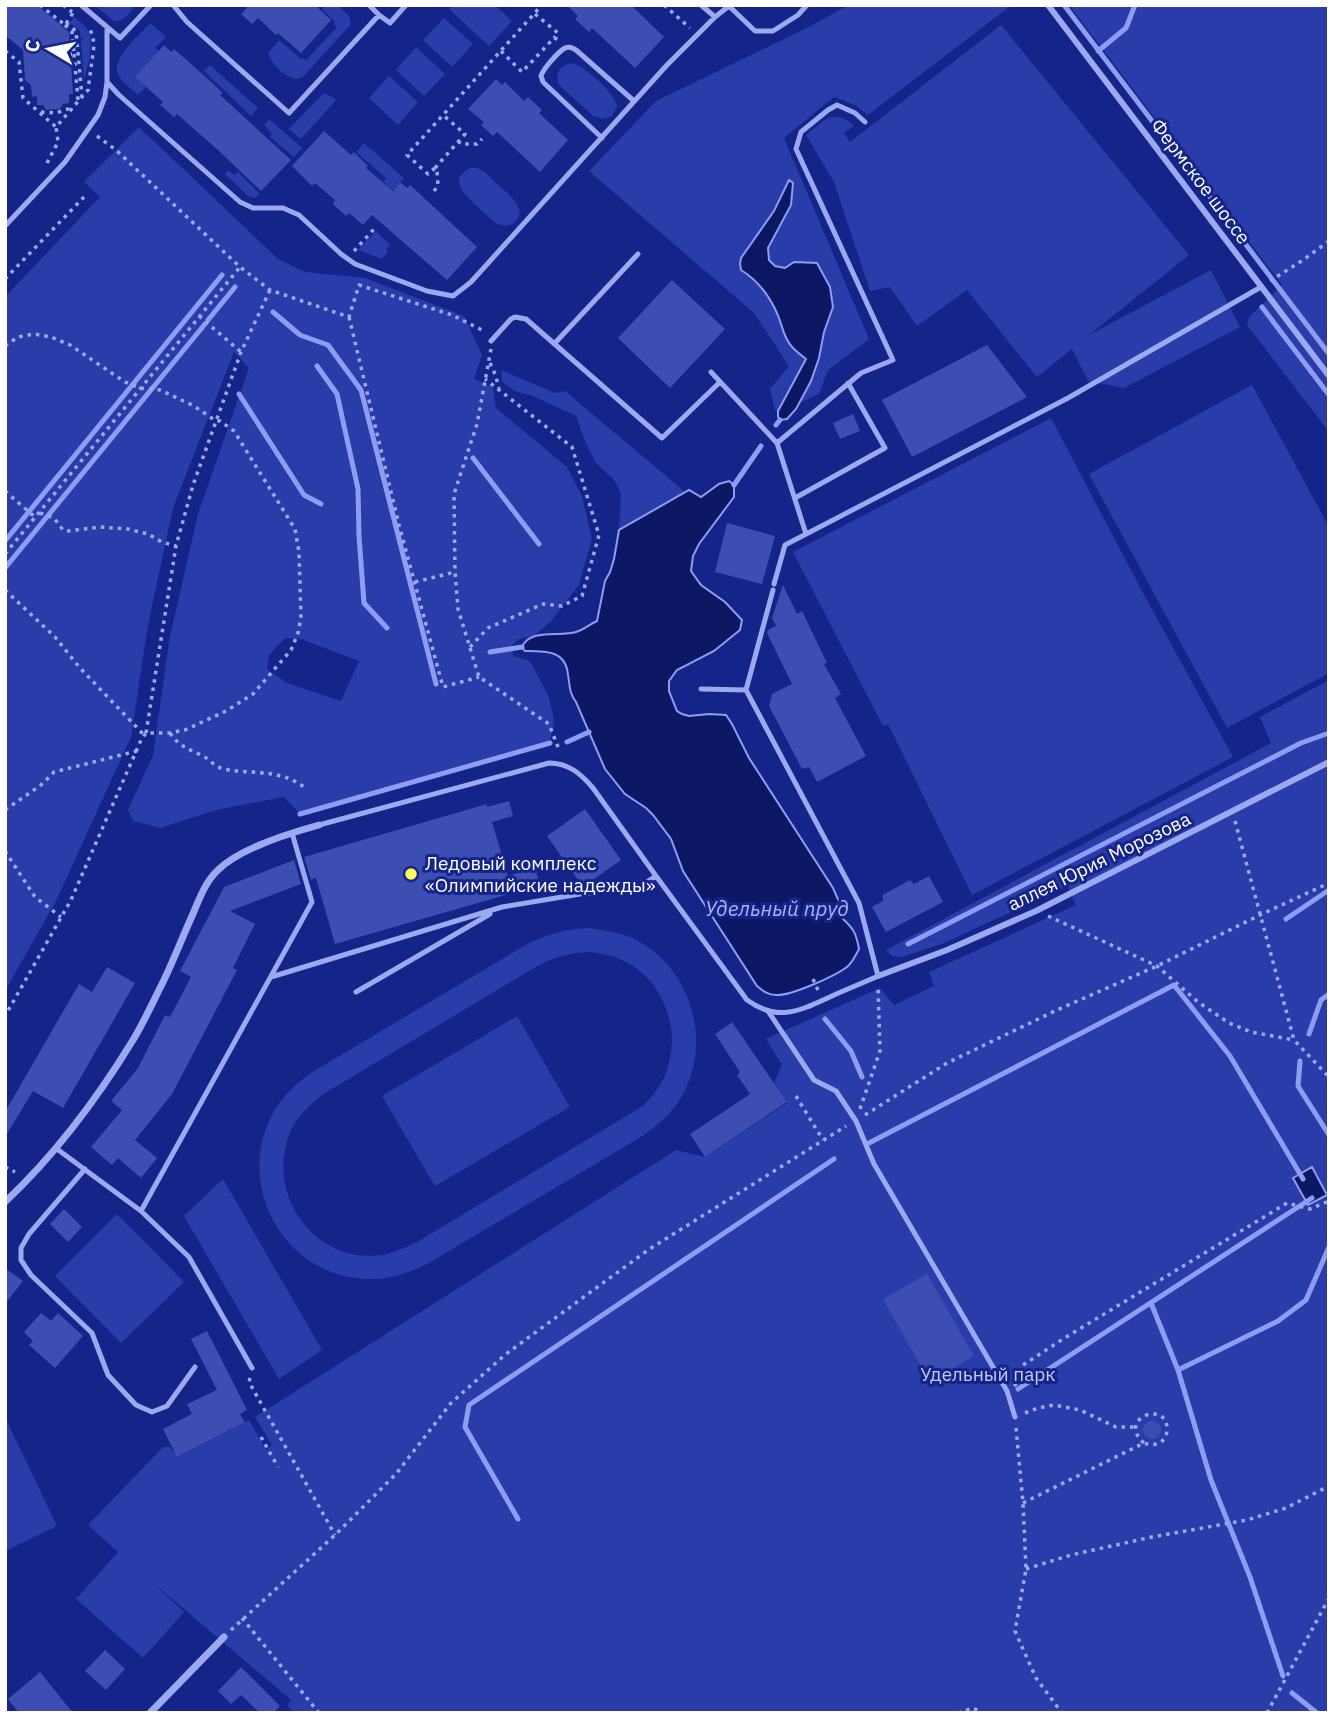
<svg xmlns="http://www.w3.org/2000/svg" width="1334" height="1718" font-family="'IBM Plex Sans',sans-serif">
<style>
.green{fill:#2a3ca9;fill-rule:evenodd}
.water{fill:#0d1865;stroke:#8e9df2;stroke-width:2}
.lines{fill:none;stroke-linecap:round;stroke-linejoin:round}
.stream{stroke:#8e9df2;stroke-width:5}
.building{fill:#3d4db2}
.path{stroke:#9ca8ef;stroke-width:3.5;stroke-dasharray:3.5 5;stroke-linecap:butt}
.service{stroke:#9ca8ef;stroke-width:5}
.pedestrian{stroke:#9ca8ef;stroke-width:6}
.minor{stroke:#9ca8ef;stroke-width:7}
.poi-dot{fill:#fcff5a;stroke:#152489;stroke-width:2.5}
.labels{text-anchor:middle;stroke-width:6;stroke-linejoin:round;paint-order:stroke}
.street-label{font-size:19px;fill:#fff;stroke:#152489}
.poi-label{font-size:19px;fill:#fff;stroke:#152489;text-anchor:start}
.park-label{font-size:19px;fill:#c2cafb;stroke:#152489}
.water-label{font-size:21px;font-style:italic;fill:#a8b3f6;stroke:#152489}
</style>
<rect width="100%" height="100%" fill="#152489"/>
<!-- green -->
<path class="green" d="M94 5H136C130 12 124 22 114 21Z
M323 5H338L349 16 351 24 303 77C298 79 297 80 292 78 283 75 270 62 268 53L279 40 301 59 302 58 306 60 337 27 334 24 335 22 322 9 324 7Z
M453 5H495L512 21 489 46 449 9Z
M849 5H1007L1009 7 868 115 855 105 834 97 784 138 869 339 828 370 819 394 799 403C811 379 819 358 824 332L785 268 775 266 769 260 768 248 791 205 789 181 741 270 753 278 761 285 778 316 785 335 806 360 778 411 775 410 770 389 789 366 754 313 589 171 656 101 805 29Z
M1069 5H1329V432L1247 325 1249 317 1282 285Z
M74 17C79 21 84 25 87 29 96 43 87 66 84 81L80 31 70 23Z
M444 18 473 44 452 67 423 40Z
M150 23 166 37 155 48 159 51 136 77 146 87 138 95C132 89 121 82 118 74 111 58 140 35 150 23Z
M1001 25 1189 255 1089 335 1211 270 1240 327 1124 388 1088 381 1072 349 1037 377 967 290 917 326 890 287 870 291 834 182 806 135C824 121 833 107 854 126L844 133 850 142Z
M416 47 445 74 424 96 396 70Z
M572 63C586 67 614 92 617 106L612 116 603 119 593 116 559 85C554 74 560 65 572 63Z
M210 65 258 108 251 116 204 71Z
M389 76 418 102 398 125 369 98Z
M323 94H327L336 100 301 139 289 129Z
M269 119 302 148 294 157 270 137 272 134 264 125Z
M139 127 278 259 305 272 365 278 464 316 482 355 474 379 493 387 496 408 567 467 582 496 592 539 579 585 551 621 535 635 519 639 512 645 513 656 530 661 549 697 554 720 550 743 300 814 284 797 216 810 160 828 133 821 128 810 153 755 170 636 198 514 249 368 234 352 173 508 148 625 131 737 56 901 5 991V297L100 197 84 182ZM285 638 301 639 359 661 341 701 287 683 267 669 269 655Z
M364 143 404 178 393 190 383 182 386 178 356 152Z
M470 168C475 168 476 167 481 170 487 173 492 179 497 184 507 193 530 209 514 223 509 226 503 226 498 224 492 221 486 214 481 210 469 198 445 181 470 168Z
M228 170 234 175 238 172 260 194 255 198 248 196 225 174Z
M376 231 390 245 386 250 388 252 382 259 358 250Z
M501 370 555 393 565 391 685 492 619 530 621 494 615 481 596 463 585 441 576 416 533 396 515 391 502 382Z
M1252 385 1329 527V673L1227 728 1089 474Z
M1051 418 1142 591 1233 757 972 895 888 724 883 726 793 552Z
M1329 680V1713H295L287 1706 291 1700 151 1581 184 1612 143 1658 76 1599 118 1552 88 1525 163 1447H170L178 1457 249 1420 266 1450 272 1445 255 1417 676 1150 705 1157 787 1103 774 1083 782 1065 766 1039 880 988 894 1005 934 986 929 972 1076 905 1067 886 944 943 902 957 892 956 886 950 1271 743 1260 717Z
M589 928C603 930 617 932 630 937 694 965 716 1050 676 1105 667 1117 656 1126 644 1135L429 1263C409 1273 389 1280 367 1279 278 1276 229 1174 280 1102 289 1090 300 1081 311 1073L527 944C548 934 566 929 589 928ZM588 952C599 953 610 955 620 959 664 978 683 1031 665 1075 660 1087 652 1097 643 1106L417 1242C407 1247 398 1251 387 1254 318 1268 264 1196 290 1133 297 1116 310 1104 325 1093L539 965C555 957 569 953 588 952Z
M517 1016 570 1107 435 1186 382 1096Z
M223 1179 322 1350 279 1379 184 1216Z
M117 1214 184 1282 121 1343 55 1276Z
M5 1417 57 1526 5 1551Z"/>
<!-- water -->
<path class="water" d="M789 180 793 183 791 205 768 248 769 260 775 266 785 268 794 262 817 263 830 287 833 307 824 332 819 358 811 381 796 409 787 419 780 420 778 417V411L806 359C802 356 797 352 793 348 785 340 783 329 779 318 771 298 759 281 741 270L740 264 741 258 774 211Z
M729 481 734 485V497L699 544 693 556 691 571 701 585 725 602 742 620 740 630 714 651 677 670 669 681V691L677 711 682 714 689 716 709 714 726 715 732 724 749 758 833 888 841 906 842 918C854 929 856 933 859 949 856 955 852 963 847 967 835 976 791 996 776 995 768 995 763 991 757 986L683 871 671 839 653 815 646 808 625 794 605 769 576 702C569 693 570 686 568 675 566 650 545 651 525 651L522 647C530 628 560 637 576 632 584 630 590 624 597 621L605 581 610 572 614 559 619 530 689 490 701 497 719 484Z
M1312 1167 1327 1195 1308 1205 1293 1178Z"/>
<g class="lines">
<!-- stream -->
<path class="stream" d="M1064 5 1329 354
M1098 51 1126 28 1135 5
M1262 307 1329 395
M273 312 300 335 328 345 361 390 436 684
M208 320 235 287
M317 366 337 394 358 489 359 536 364 603 387 628
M239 394 304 495 321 504
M776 425 780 420
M473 458 539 544
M734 485 761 446
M5 541 222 275
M5 568 205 324
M490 652 522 647
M567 742 589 732
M300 814 550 743
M1286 919 1329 890
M908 944 1301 743 1329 733
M825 1019 851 1051 862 1077
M1309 1034 1321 1000 1329 994
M1300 1061 1298 1086 1329 1135
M869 1143 1174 985 1230 1056 1303 1179
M1151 1303 1178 1370 1211 1480 1250 1577 1283 1676
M1178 1370 1278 1321 1306 1300 1329 1247
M1018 1389 1312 1198
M518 1519 465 1427 469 1405 834 1159
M1292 1693 1317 1713"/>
</g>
<!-- building -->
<path class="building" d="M5 5H37L69 32 73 94H69V103L63 104 60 109 46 110 43 105H37V96L32 97 31 85 25 80 23 50 5 35Z
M243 5H315L331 20 301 53 278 33 276 35 258 18 252 24 241 14 247 8Z
M567 5H631L664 37 635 68 592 28 589 32 575 19 578 16Z
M164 45 171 52 174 49 189 62 223 93 220 95 291 160 261 191 219 151 177 114 174 117 160 105 163 102 135 77Z
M496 79 502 85 505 82 524 101 528 97 542 110 539 113 568 140 540 172 497 132 493 136 481 125 484 122 468 109Z
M324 131 351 155 354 152 368 166 366 168 393 191 400 182 407 188 410 185 477 247 447 280 372 215 363 225 349 213 346 216 333 204 335 200 315 183 312 186 292 166Z
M672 280 725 329 670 388 618 338Z
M987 345 1027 397 912 457 882 400Z
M853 414 860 431 840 439 833 423Z
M727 523 775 536 762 584 715 572Z
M783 585 797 614 802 611 827 663 824 664 841 694 835 698 866 756 817 782 809 767 802 769 769 706 772 694 792 684 767 633 768 630 776 626 772 618Z
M509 801 513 816 492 822 508 876 535 868 540 885 335 944 316 878 311 880 304 857 487 804V807Z
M585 809 621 860 583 887 547 836Z
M294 860 301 884 230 911 255 924 233 968 237 970 172 1094 135 1140 157 1158 141 1178 118 1158 112 1165 91 1147 122 1110 111 1101 138 1068 165 1015 170 1017 191 977 180 971 224 887Z
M929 876 943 902 886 932 872 907 883 901V895L910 880 914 884Z
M107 967 135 983 63 1108 33 1091 5 1137V1112L79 984 92 992Z
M732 1022 787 1102 705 1157 690 1134 750 1094 737 1075 740 1072 715 1034Z
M64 1209 82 1227 68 1242 50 1224Z
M5 1268 23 1281 5 1304Z
M927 1274 974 1356 930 1382 883 1299Z
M41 1313 51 1321 58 1313 83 1336 55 1368 29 1345 33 1341 24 1332Z
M207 1331 247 1410 240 1414 245 1422 177 1457 163 1429 192 1414 187 1404 217 1390 191 1339Z
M1143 1430a9 9 0 1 1 18 0a9 9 0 1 1-18 0Z
M105 1650 125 1669 106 1690 85 1671Z
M241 1667 280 1706 273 1713H260L241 1695 231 1704 218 1691Z
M40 1672 73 1713H19L8 1699Z"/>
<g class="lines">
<!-- path -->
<path class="path" d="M40 5 65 25 73 13
M63 5 72 12
M664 5 690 28
M535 14 558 33 554 38
M66 23 76 31 82 97
M65 25 72 32 74 54H71
M5 51 19 62 23 98 56 127 88 90 94 46 93 37 90 29
M501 51 522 72 554 38 560 40
M74 54 78 100
M41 112 56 113 71 108
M97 136 116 150 240 267 270 290 349 317 359 285 452 315 484 331
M458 141 461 144H477L482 139
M47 163 58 142 56 127
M435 168 465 134 443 115
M434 191 438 186 437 170 435 168 428 174 407 155 542 5
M354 251 375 228
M5 279 84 197
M1270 281 1303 260 1329 241
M199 316 241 352
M349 317 399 525 443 687 479 677
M5 346 18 337 34 334 51 337 70 345 125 382 140 388 160 390 194 406 216 421H220L234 431 295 529 299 552 301 618 298 633 291 650 253 694 226 711 185 730 169 733H146L141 740 71 900 5 1016
M491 349 477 424 454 494 455 572 458 609 479 677 549 724 560 752
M490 363 495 374 499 388
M5 491 36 518
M40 513 54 518 63 530 68 531 100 527 128 529 148 534 162 542 176 546
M5 554 240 267
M415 582 455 572
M5 590 55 637 80 668 145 736
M470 647 488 628 543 604 562 606 582 596 599 535 572 447 485 379
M146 733 176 546 193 485 241 352 270 290
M170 733C178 745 188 749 201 755 210 759 214 767 224 769 253 775 278 768 304 787
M5 810 41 785 54 772 137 751
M1235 821 1294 1040 1329 1077
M5 851 35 897 61 917
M1048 916 1157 966 1198 1002 1229 1023 1251 1032 1294 1040
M813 979 818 990
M796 1096 823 1140
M860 1109 880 1051 878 987
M865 1115 947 1063 1057 1010 1157 966 1260 915 1329 883
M5 1167 15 1172
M250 1378 249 1382 335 1535
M1014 1386 1020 1381V1367L1063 1339 1287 1203 1310 1209 1329 1201
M1025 1413 1038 1408 1054 1405 1080 1410 1116 1427H1136
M1016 1428 1023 1503 1026 1569 1015 1631 1036 1678 1062 1713
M261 1437 278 1467
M1023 1503 1144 1443C1155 1447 1167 1443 1167 1429 1167 1399 1116 1419 1144 1443
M1026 1569 1071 1555 1152 1537 1247 1520 1286 1508 1329 1486
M242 1618 319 1713
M231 1630 335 1535 396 1474 451 1403 506 1354 648 1250 846 1126
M958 1713 973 1708 983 1713
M1267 1713 1329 1598"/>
<!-- service -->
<path class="service" d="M81 5 120 38 151 5
M173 5 187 22 289 113 379 15 390 23 406 5
M369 5 379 15
M701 5 715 17 729 6 755 31H773L798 15 807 5
M107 82 119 95 240 202 253 208H283L299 215 341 254 355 264 427 291 453 296 471 282 667 65 715 17
M602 138 543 82 541 76C543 69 558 52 565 48 570 46 572 48 576 50L634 101
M5 226 65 162 98 115 105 97 107 82V27
M491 341 511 319 515 317 526 319 662 438 720 382
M554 344 638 254
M711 372 777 443 806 534
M777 443 861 373 893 360 796 149 801 132 828 110 837 105 855 113 865 122
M795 498 885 448 848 383
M774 584 785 545 1068 398 1261 287
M701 689 746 690
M319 825 549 763C569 763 581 774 593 788L656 876 747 1000C779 1023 801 1010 832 996 847 989 863 983 878 976L859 903 746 690 773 590
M271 977 502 907 580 894 639 887 656 876
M356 992 490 914
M768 1011 814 1080 836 1091 856 1121 874 1164 1007 1391 1015 1417
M57 1149 141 1211 189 1257 252 1368
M85 1169 29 1234 21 1248V1260L31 1275 92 1333 108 1375 136 1405 152 1412 167 1406 195 1367
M141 1211 312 902 292 833"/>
<!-- pedestrian -->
<path class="pedestrian" d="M1048 5 1329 376
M878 976 947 950 1036 911 1329 762"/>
<!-- minor -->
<path class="minor" d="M5 1202C55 1155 97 1099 133 1040 144 1022 153 1002 162 984 173 962 182 938 192 916 199 900 205 882 218 870 239 849 290 833 319 825
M150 1713 224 1637"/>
</g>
<!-- markers -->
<circle class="poi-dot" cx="411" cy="874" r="7"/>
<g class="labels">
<!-- street labels -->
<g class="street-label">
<text transform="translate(1201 181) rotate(53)" y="7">Фермское шоссе</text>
<text transform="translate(1099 861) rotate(-26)" y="7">аллея Юрия Морозова</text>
</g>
<!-- poi labels -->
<g class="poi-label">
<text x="425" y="870">Ледовый комплекс<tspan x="425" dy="22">«Олимпийские надежды»</tspan></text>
</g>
<!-- park labels -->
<g class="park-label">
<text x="988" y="1381">Удельный парк</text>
</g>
<!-- water labels -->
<g class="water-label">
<text x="777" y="916">Удельный пруд</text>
</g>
</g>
<!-- border -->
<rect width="1334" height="1718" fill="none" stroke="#ffffff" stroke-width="14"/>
<!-- north arrow -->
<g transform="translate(49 49) rotate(280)" stroke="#152489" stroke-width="5" paint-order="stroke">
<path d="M0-5L12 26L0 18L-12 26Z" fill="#ffffff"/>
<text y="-10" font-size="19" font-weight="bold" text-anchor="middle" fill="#ffffff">С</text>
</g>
</svg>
